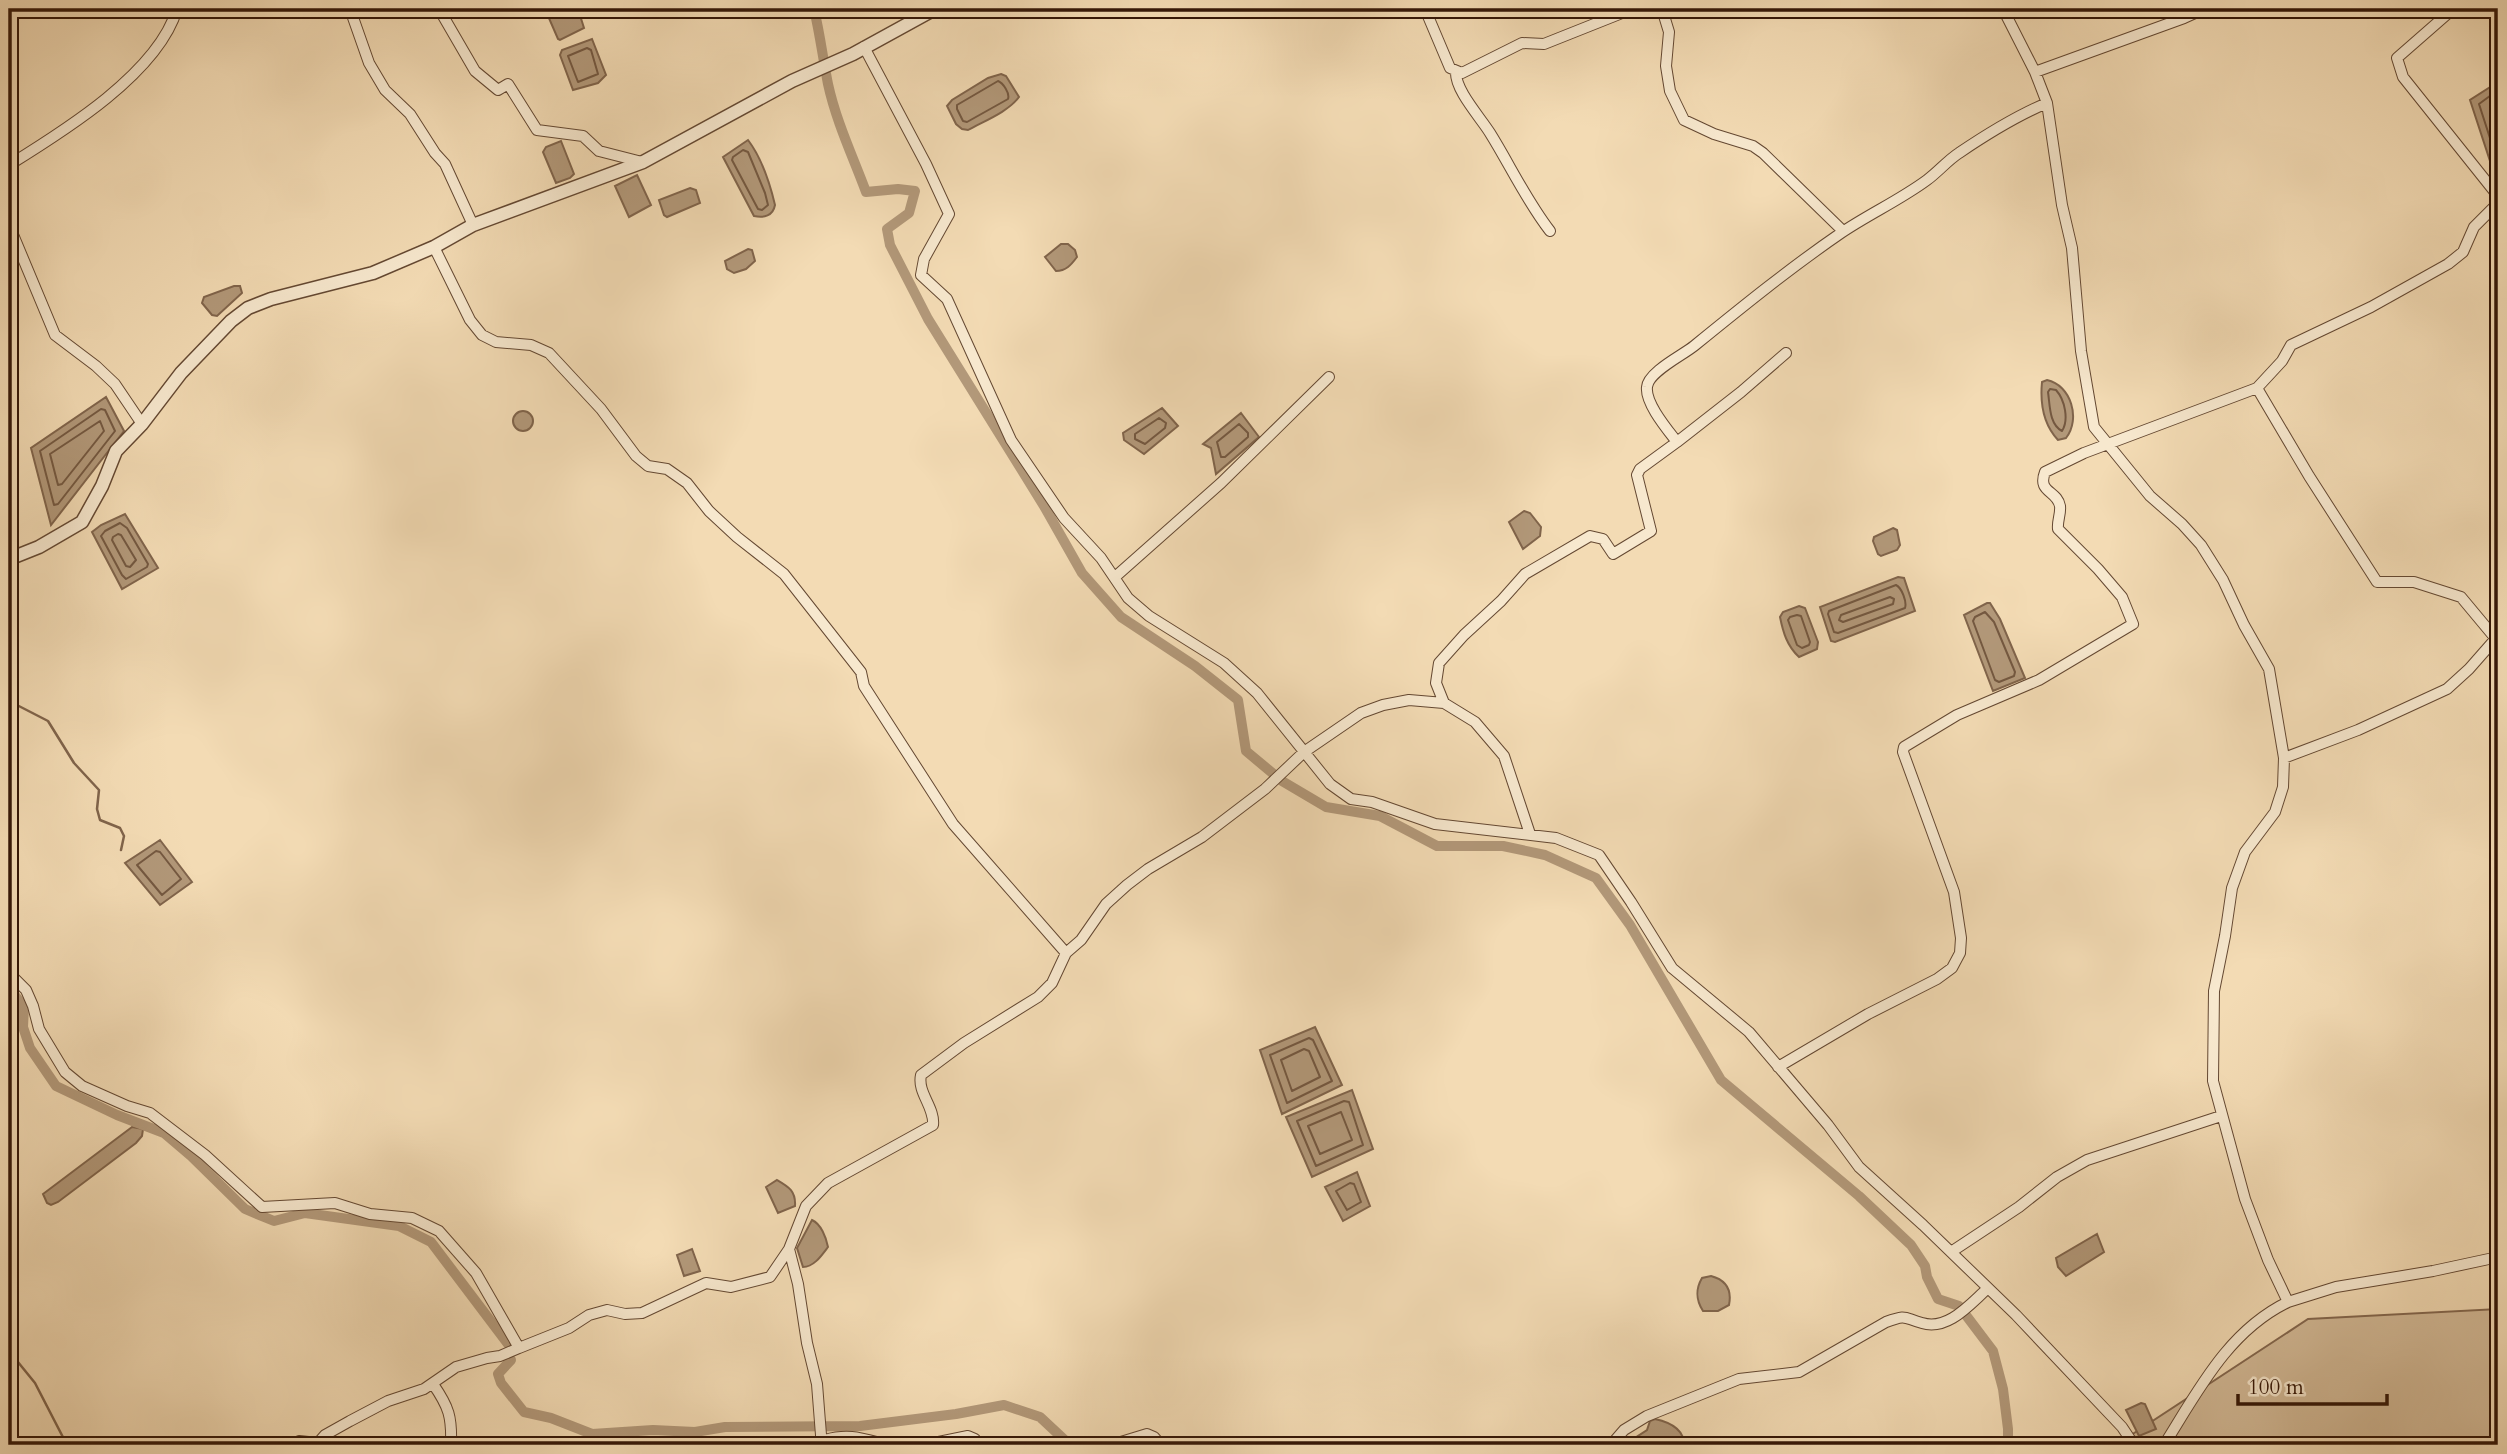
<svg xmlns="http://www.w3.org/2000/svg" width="2507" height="1454" font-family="Cardo,serif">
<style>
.green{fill:#d3ba97;stroke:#84684f;stroke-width:2}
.water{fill:#b29879;stroke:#80644b;stroke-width:2}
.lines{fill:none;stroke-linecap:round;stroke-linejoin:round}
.shore{stroke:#745840;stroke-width:2}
.stream{stroke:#80644b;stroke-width:2.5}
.canal{stroke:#b29879;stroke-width:10}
.minor-casing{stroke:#644832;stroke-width:12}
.tertiary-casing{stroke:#644832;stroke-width:15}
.minor{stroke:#f7e8ce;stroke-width:10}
.tertiary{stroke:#f7e8ce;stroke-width:12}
</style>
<rect width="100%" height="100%" fill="#f3dbb4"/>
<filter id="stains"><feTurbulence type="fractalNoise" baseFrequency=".00286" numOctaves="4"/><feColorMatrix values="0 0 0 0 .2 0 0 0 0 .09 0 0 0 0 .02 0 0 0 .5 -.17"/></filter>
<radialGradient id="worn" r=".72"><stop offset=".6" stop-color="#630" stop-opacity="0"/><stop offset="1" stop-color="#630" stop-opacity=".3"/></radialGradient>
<!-- green -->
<path class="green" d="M2498 1309V1445H2116L2308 1319Z"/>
<!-- water -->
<path class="water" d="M545 9H578L584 28 560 40 558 39Z
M592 39 606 75 598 83 573 90 560 55 562 50Z
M1001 74 1006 76 1019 97C1008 112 984 121 968 130L962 129 956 124 947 106 952 100 988 78Z
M2498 82V171L2492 167 2470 100Z
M748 140C761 157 770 184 775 205 773 216 764 218 754 216L723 157Z
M561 141 574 174 570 178 556 183 543 152 546 147Z
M637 175 651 205 629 217 615 186Z
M690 188 696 190 700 203 667 217 664 215 659 200Z
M1061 244H1068L1075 250 1077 257C1071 265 1066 271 1056 271L1045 257Z
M748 249 752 250 755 261 746 269 734 273 727 269 725 261Z
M234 286H240L242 293 217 316 212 315 202 303 204 297Z
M2047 380C2071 385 2081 419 2066 438L2058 440C2043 424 2040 403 2042 382Z
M106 397 124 431 51 525 31 448Z
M1162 408 1178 426 1144 454 1124 440 1123 433Z
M513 421a10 10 0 1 1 20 0a10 10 0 1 1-20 0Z
M1241 413 1259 437 1216 474 1211 448 1203 444Z
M1524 511 1530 513 1541 527 1540 536 1523 549 1509 522Z
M125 514 158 568 122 589 92 532 101 525Z
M1893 528 1897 530 1900 545 1897 550 1881 556 1878 554 1873 541 1874 537Z
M1898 577 1904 578 1915 611 1835 642 1831 641 1820 607Z
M1987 603H1990L2000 619 2025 678 1993 691 1964 615Z
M1799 606 1805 608 1818 642 1817 649 1799 657C1787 646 1783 632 1780 617L1783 612Z
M160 840 192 882 160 905 125 863Z
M1315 1027 1342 1085 1282 1114 1260 1050Z
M1352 1090 1373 1149 1312 1177 1286 1117Z
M132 1127 143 1129 142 1136 136 1143 58 1202 51 1205 47 1203 43 1194Z
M1357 1172 1370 1206 1343 1221 1325 1187Z
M777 1180C789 1187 796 1191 795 1206L778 1213 766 1187Z
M812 1220C821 1224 826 1237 828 1247 822 1255 814 1267 803 1267L797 1248Z
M2097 1234 2104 1252 2066 1276 2058 1267 2056 1258Z
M692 1249 700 1271 684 1276 677 1255Z
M1711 1276C1726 1280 1732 1290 1729 1305L1718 1311H1703C1696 1300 1695 1290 1702 1278Z
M2141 1403 2145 1404 2156 1429 2139 1436 2126 1410Z
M1655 1419C1669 1422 1684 1429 1684 1445H1624L1647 1430 1650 1421Z"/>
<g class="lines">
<!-- shore -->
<path class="shore" d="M587 48 591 50 598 74 578 82 568 56Z
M998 81C1003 83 1010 93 1008 99L967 122 963 121 957 109V105Z
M2498 90 2479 104 2498 163
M743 150 748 152 765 193 768 205 762 210 758 209 732 160 733 157Z
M2050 389 2056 390C2065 400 2069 420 2062 431 2049 424 2050 405 2048 392Z
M101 409 105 410 115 431 58 504 54 505 40 451Z
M1159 418 1166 423 1165 428 1145 444 1135 439V434Z
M100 421 104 431 62 484 58 485 50 454Z
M1239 424 1248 433V437L1225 457H1221L1217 442Z
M120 523 127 528 148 564 147 567 126 579 122 575 101 536 105 531Z
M118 534 121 535 136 560 130 567 126 566 112 540 113 537Z
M1896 585C1902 588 1907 602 1905 608L1838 633 1834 632 1828 614 1829 611Z
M1890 597 1894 599 1893 604 1843 622 1839 620 1841 615Z
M1985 612 1994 622 2015 672 2014 676 1999 682 1995 680 1973 621 1975 617Z
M1797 615 1801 616 1810 642 1809 645 1802 648 1797 645 1788 620 1790 617Z
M156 851 160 852 181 879 162 895 137 865Z
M1309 1038 1313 1040 1332 1081 1287 1103 1270 1055Z
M1304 1049 1309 1051 1320 1077 1292 1091 1281 1060Z
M1344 1101 1349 1102 1363 1145 1316 1166 1297 1121Z
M1341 1112 1352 1140 1320 1154 1308 1126Z
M1350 1183 1354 1184 1361 1202 1347 1210 1336 1191Z"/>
<!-- stream -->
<path class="stream" d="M9 683 13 703 48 721 74 763 99 790 97 809 100 820 120 828 124 836 121 850
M9 1351 35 1383 67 1445"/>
<!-- canal -->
<path class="canal" d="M814 9C820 34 823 59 828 84 836 121 853 157 866 192L898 189 915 191 909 213 887 229 890 245 928 319 1044 506 1082 573 1121 617 1195 666 1238 700 1246 751 1282 781 1326 807 1380 816 1437 846H1503L1545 855 1596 878 1630 925 1721 1080 1859 1196 1911 1245 1925 1266 1927 1277 1938 1299 1959 1306 1993 1351 2003 1389 2008 1429V1445
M9 988 24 1007 23 1027 30 1048 56 1086 117 1115 164 1133 191 1156 245 1209 274 1221 305 1213 399 1226 431 1242 508 1344
M511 1360 498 1374 501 1383 524 1412 551 1418 592 1434 653 1430 695 1432 725 1427 860 1426 956 1414 1004 1405 1040 1417 1070 1445"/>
<!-- minor casing -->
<g class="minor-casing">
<path id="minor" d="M350 9 369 63 385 90 410 114 435 153 445 164 473 225
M439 9 475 71 498 90 508 84 537 130 583 136 599 151 642 162
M1425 9 1450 68 1462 73 1522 43 1544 44 1632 9
M1662 9 1669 32 1666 66 1670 91 1684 120 1714 134 1753 146 1763 153 1843 231
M2003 9 2035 72 2047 103 2062 205 2072 248 2081 351 2094 427 2150 496 2182 524 2201 545 2223 580 2244 625 2269 669 2284 758 2283 787 2275 812 2245 852 2232 888 2225 936 2214 991 2213 1081 2245 1199 2268 1260 2288 1302C2228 1331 2198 1391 2164 1445
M2453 9 2397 58 2403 77 2498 196
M864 47 926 164 949 214 924 259 921 275 947 299 1011 440 1064 518 1101 558 1128 598 1149 616 1224 663 1257 693 1330 784 1351 799 1372 802 1435 824 1556 838 1599 855 1631 902 1672 968 1749 1032 1828 1125 1859 1167 1923 1225 2016 1315 2122 1427 2134 1445
M1456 72C1455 90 1480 117 1490 133 1510 165 1526 200 1550 231
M2035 72 2184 18 2204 9
M9 165C64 131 158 73 177 9
M9 225 55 335 96 366 115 384 142 424
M434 247 470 320 482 335 496 342 531 345 549 353 601 409 636 456 648 466 667 469 687 483 709 511 737 537 784 574 861 672 864 686 953 824 1066 953
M2257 388 2309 476 2377 582H2414L2461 597 2496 639
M1677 442 1741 392 1786 353
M1115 577 1221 483 1329 377
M1444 703 1436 683 1439 663 1464 635 1501 601 1525 574 1590 536 1603 539 1613 554 1651 531 1637 475 1640 469 1677 442C1667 429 1645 403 1647 387 1648 372 1683 355 1694 346 1742 307 1790 268 1841 233 1869 214 1900 200 1927 180 1938 172 1948 160 1959 153 1987 134 2016 116 2047 103
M2284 758 2358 730 2447 689 2469 669 2498 636
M9 973 26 990 33 1006 39 1029 65 1072 82 1086 127 1106 150 1113 205 1155 262 1207 335 1203 370 1214 412 1218 439 1231 476 1273 519 1348 569 1328 589 1315 607 1310 625 1314 642 1313 706 1283 731 1287 770 1277 789 1249
M1778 1067 1868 1014 1937 979 1952 968 1960 953 1961 938 1954 892 1903 752 1904 747 1957 715 2039 680 2133 624 2122 597 2098 569 2058 529C2057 521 2061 514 2060 506 2057 490 2037 493 2045 472L2084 453 2257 388 2282 361 2291 345 2371 307 2448 264 2463 252 2474 227 2494 207 2498 196
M1951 1252 2019 1207 2057 1177 2087 1160 2221 1116
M2288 1302 2336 1287 2433 1271 2498 1257
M433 1384C449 1407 452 1417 451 1445
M825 1440C850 1433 863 1439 888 1445
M291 1445 299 1441 318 1443 325 1435 350 1421 388 1401 424 1389 456 1367 487 1358 500 1356 519 1348
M827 1445 821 1435 817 1384 807 1343 798 1284 789 1249 806 1206 828 1183 933 1125C935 1107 917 1093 921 1075L964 1043 1038 997 1052 983 1066 953 1081 940 1106 904 1127 885 1148 869 1202 837 1265 789 1304 752 1361 713 1383 705 1409 700 1444 703 1475 722 1504 756 1530 834
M924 1445 968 1436 975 1439 977 1445
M1111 1445 1147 1434 1154 1437 1161 1445
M1287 1445H1298
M1611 1445 1624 1430 1647 1416 1739 1379 1799 1372 1886 1322C1908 1314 1903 1318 1922 1323 1948 1331 1970 1304 1987 1289"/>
</g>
<!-- tertiary casing -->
<g class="tertiary-casing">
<path id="tertiary" d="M9 559 39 547 82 522 102 486 116 451 142 424 181 373 231 321 248 308 271 299 373 273 434 247 473 225 643 162 792 81 853 54 935 9"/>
</g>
<!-- minor -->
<use href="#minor" class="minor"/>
<!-- tertiary -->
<use href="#tertiary" class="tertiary"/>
</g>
<!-- margin -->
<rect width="2507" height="1454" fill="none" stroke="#f3dbb4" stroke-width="35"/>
<rect x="10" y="10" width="2486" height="1433" fill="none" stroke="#351707" stroke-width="3.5"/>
<rect x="18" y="18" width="2472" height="1419" fill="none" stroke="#351707" stroke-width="2"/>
<!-- scale -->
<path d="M2238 1394v10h149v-10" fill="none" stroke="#351707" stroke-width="3.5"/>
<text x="2248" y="1394" font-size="21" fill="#351707" stroke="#f7e8ce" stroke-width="5" paint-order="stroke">100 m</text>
<rect width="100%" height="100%" filter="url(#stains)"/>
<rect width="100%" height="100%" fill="url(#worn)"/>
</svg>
